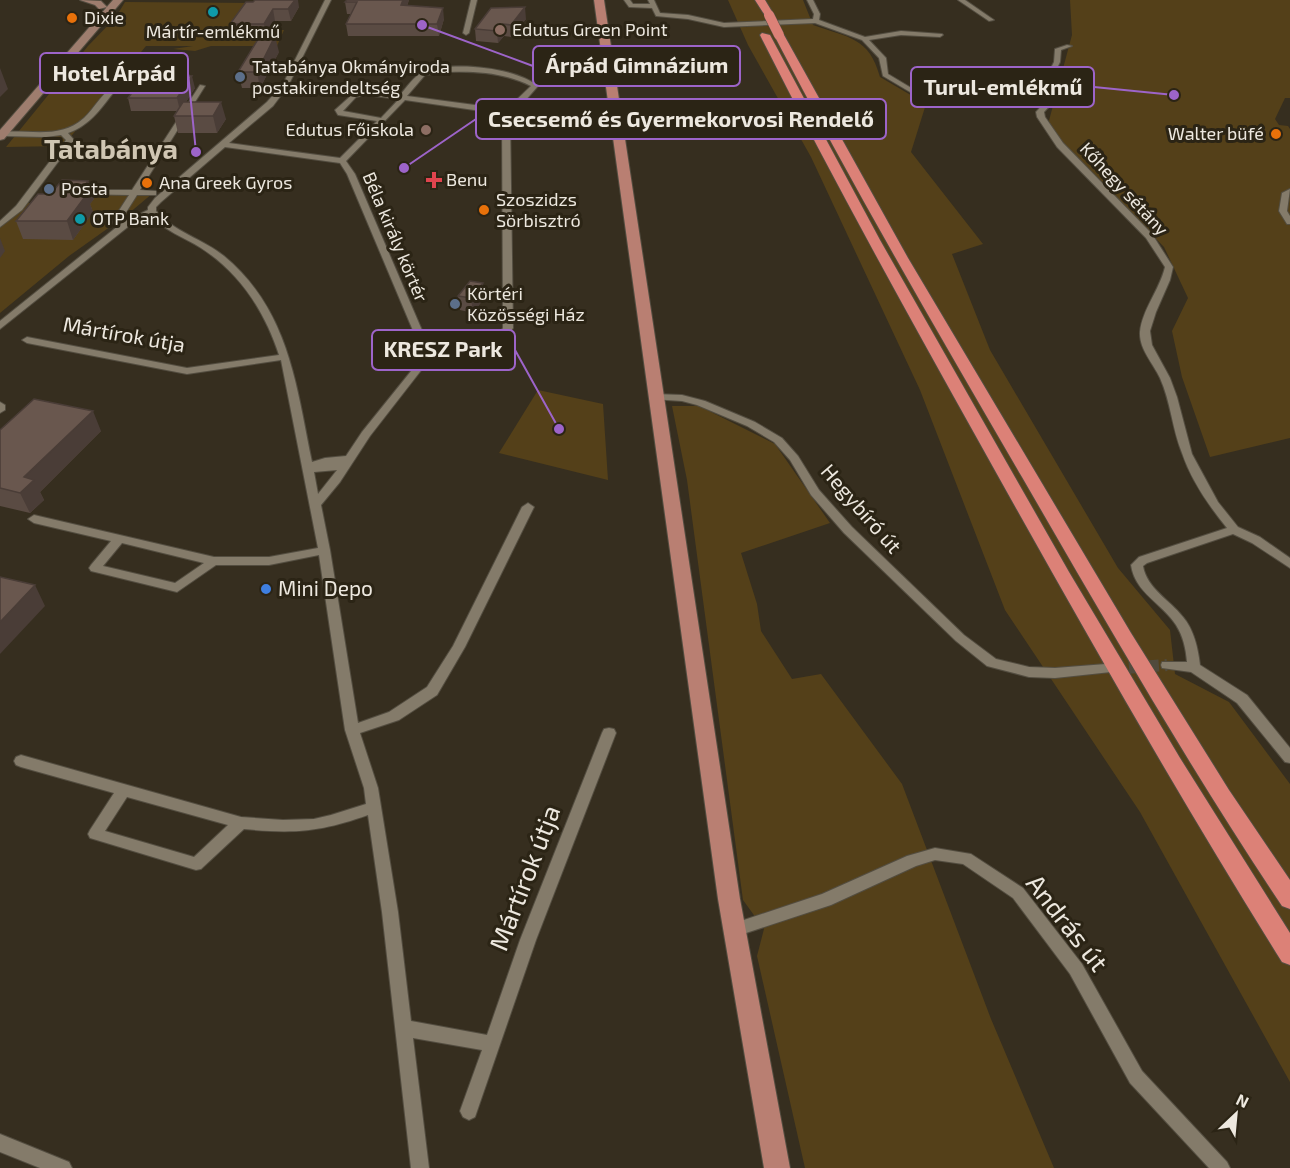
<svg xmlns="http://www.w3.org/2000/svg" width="1290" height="1168" font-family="'Exo 2',sans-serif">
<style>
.green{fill:#544019}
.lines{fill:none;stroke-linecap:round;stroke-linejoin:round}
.street-tunnel{stroke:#514a3c;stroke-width:12;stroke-dasharray:12 6;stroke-linecap:butt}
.street-casing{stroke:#534d40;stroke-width:2}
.secondary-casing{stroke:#534d40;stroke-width:2}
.primary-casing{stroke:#534d40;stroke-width:2}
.highway-casing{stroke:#534d40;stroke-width:2}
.street{fill:#847b6a;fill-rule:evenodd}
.secondary{fill:#9e7d6e;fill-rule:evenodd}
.primary{fill:#b97f72;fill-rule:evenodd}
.highway{fill:#dc8177;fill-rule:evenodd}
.highway-bridge-casing{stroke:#534d40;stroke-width:11;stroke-linecap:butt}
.highway-bridge{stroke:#dc8177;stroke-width:10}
.wall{fill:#5a4b43}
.shaded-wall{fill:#4a3d37}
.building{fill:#69574e;stroke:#4a3d37;stroke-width:1.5}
.culture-dot{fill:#0f9aa8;stroke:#2b2415;stroke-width:2}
.food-dot{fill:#e8710a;stroke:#2b2415;stroke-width:2}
.education-dot{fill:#8d6e63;stroke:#2b2415;stroke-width:2}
.service-dot{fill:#5c6f8a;stroke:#2b2415;stroke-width:2}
.health-dot{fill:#e0444e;stroke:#2b2415;stroke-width:2}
.shop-dot{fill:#3f7fe0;stroke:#2b2415;stroke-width:2}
.labels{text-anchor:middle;stroke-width:6;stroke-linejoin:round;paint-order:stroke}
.far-poi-label{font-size:18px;fill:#ede8df;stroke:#2b2415;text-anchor:start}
.far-street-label{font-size:18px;fill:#ede8df;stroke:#2b2415}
.street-label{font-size:21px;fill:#ede8df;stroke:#2b2415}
.poi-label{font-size:21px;fill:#ede8df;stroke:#2b2415;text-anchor:start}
.near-street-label{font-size:26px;fill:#ede8df;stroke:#2b2415}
.far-town-label{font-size:27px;font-weight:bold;fill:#d0c6b3;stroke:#2b2415}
.leader{fill:none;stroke:#9d64c9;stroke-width:2}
.callout-dot{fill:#9d64c9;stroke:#2b2415;stroke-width:2}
.callout{fill:#2b2415;stroke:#9d64c9;stroke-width:2}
.callout-label{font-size:22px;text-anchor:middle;font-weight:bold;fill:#ede8df}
</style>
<rect width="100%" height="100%" fill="#362e1f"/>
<!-- green -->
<path class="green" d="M728 0H803L813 25C849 38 869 37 880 77L926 104 911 152 983 244 952 254 990 350 1118 568 1170 630 1175 674 1229 702 1290 784V1082L1140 812 1005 610 920 390 811 157 748 45Z
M1070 0H1290V98H1285L1275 119 1279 125 1288 126 1290 129V438L1210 457 1182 377 1172 331 1188 298 1164 247 1047 128 1072 35Z
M125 2 253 3 233 30H284L277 46H211L195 51 173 49 193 46H146L63 146 6 147 88 46 116 17Z
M153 193 128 214 69 256 0 313V225L23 203H54L61 195Z
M538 390 603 404 608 480 499 453Z
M672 406H699L775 444 830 523 741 553 757 604 761 631 792 679 821 674 902 784 991 1019 1054 1168H805L757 956 764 929 743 900 687 480Z"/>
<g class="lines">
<!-- street-tunnel -->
<path class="street-tunnel" d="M1111 669 1167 665"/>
<!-- street casing -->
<g class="street-casing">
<path id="street" d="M325 0H331L288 86 273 106 229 143 340 158 377 121 338 115 335 110 354 93 365 91 400 95C406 88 415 75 423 72 452 61 514 67 538 86L517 110 510 114 513 328 504 341 497 345 426 364 370 436 340 482 321 505 330 550 358 723 389 712 427 687 453 646 522 507 528 503 534 507 465 647 437 695 399 720 360 733 378 788 398 912 411 1021 487 1035 520 940 602 733 604 729 609 728 614 729 616 733 536 940 475 1117 469 1120 463 1117 460 1111 482 1050 413 1038 429 1168H411L382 912 368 815C320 832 294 834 244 829L201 869 196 870 90 838 88 834 90 830 114 793 21 767 16 765 14 761 16 757 21 755 241 817 283 820 314 819 331 815 366 804 364 788 345 730 319 555 269 565H216L177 592 91 571 89 568 91 565 111 541 34 523 28 519 34 515 214 557H269L318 548 281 360 187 374 27 343 22 340 27 337 187 368 279 355C265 312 240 273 201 248 184 237 164 231 151 215L129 226 0 329V321L123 222 148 210V207L155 198 267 102 283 84ZM449 72C477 71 505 73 531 86L505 111 490 107 407 96 425 75ZM365 95 399 99 381 118 343 111 356 97ZM405 100 502 114 503 328 497 337 491 341 433 356 355 174 346 161ZM225 147 340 163 347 174 425 359 420 360 362 432 346 456 325 458 312 462C296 385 289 310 224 256 203 239 174 232 156 211V207L161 202ZM337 470 318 494 314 472ZM122 543 204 563 175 583 103 566ZM127 797 228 825 194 857 105 831Z
M471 0H477L469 33 466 35 463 33Z
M624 0H630L633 4H650L648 0H654L660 13 688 15 724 23 813 19 814 14 807 0H813L820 14 819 20 865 37 901 31 942 34 943 35 940 37 901 35 869 40 886 58 888 74 933 101 927 102 883 76 879 58 862 40 815 23 724 27 688 19 656 16 652 8 629 7Z
M958 0H965L994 20 989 21Z
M1067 45 1072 46 1061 50 1060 62 1056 70 1061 80 1056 99 1044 112 1045 117 1063 143 1152 234 1173 267 1170 280 1156 312 1150 331 1152 345 1170 378 1177 397 1192 454 1218 502 1238 527 1260 537 1290 558V568L1252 543 1233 534 1147 563 1143 566C1147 589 1170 600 1183 617 1194 630 1198 648 1200 665L1247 695 1290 748V763L1285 762 1237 703 1191 672 1162 668 1161 665 1162 662H1187C1186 649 1183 636 1176 625 1162 603 1135 593 1131 565L1139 557 1227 528C1209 506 1191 480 1182 453 1172 429 1171 402 1160 378 1153 363 1139 349 1140 332 1142 310 1160 289 1165 267L1146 238 1057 147 1037 117 1036 112 1049 98 1055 80 1050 70 1054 62 1055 49Z
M200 85 205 86 140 190 156 191V195H137L118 225H115L111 223 129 195 72 194V190H132Z
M113 87 116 89C103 106 90 126 68 133L74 140 73 142 22 210 0 227V221L16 206 66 140 61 135 46 137 3 136 0 135V132C29 129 60 140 84 118 94 109 101 94 113 87Z
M1290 189 1287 211 1290 216V224H1287L1279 211 1282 193Z
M655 394 682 395 705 401 755 422 782 438 798 456 819 490 852 527 964 635 996 659 1029 667 1055 668 1106 664 1111 666 1112 669 1111 672 1055 678 1029 677 987 666 956 641 844 533 811 495 790 460 774 442 747 426 697 405 682 401 651 399 650 397Z
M0 402 5 405V410L0 413Z
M935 848 971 854 1023 888 1082 964 1142 1071 1227 1162 1230 1168H1209L1130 1083 1070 974 1013 898 963 864 935 860 916 866 831 905 734 937 729 935 726 930 729 925 822 894 907 856Z
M0 1134 69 1162 72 1168H40L0 1152Z"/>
</g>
<!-- secondary casing -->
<g class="secondary-casing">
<path id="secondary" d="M80 0 101 1 107 7 99 9 95 5Z
M113 0H123L4 139 0 140V130Z"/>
</g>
<!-- primary casing -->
<g class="primary-casing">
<path id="primary" d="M594 0H604L740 899 790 1168H764L718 899Z"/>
</g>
<!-- highway casing -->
<g class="highway-casing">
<path id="highway" d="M755 0H765L774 15 772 17H766Z
M762 33 770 35 880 240 1069 572 1180 758 1290 933V965L1282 962C1175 791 1076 616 978 440 903 306 829 172 760 35Z
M776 33 784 35 908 258 1131 633 1229 790 1290 880V909L1282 906C1189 767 1106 622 1022 477 937 331 852 185 774 35Z"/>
</g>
<!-- street -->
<use href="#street" class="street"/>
<!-- secondary -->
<use href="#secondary" class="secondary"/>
<!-- primary -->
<use href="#primary" class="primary"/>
<!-- highway -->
<use href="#highway" class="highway"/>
<!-- highway-bridge casing -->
<g class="highway-bridge-casing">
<path id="highway-bridge" d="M769 15 779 35"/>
</g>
<!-- highway-bridge -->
<use href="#highway-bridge" class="highway-bridge"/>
</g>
<!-- wall -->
<path class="wall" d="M347 0H409L407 6 444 19 439 36H348L346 24 352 14H347L345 2Z
M253 2 299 7 291 21H275L266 35H232L230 24Z
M526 19 511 37 504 36 498 43 476 41 475 29Z
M279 52 260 88H242L238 72Z
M195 88 186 102 226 119 217 133H178L174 116 177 111H131L128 98Z
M88 181 94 199 90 204 93 212 73 240 23 239 16 221 51 194Z
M458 296 485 297 473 313 460 310Z
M0 430 101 431 40 492 44 500 30 513 0 506Z"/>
<!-- shaded-wall -->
<path class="shaded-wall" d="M295 0H298L299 7 291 21 288 9Z
M403 0H409L403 17 401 5Z
M525 7 526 19 511 37V25Z
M443 8 444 19 439 36 437 24Z
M273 9 275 21 266 35 264 24Z
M503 24 504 36 498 43 497 31Z
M275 36 279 52 260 88 257 72Z
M0 68 8 89 0 97Z
M192 76 195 88 180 111 177 98Z
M221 102 226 119 217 133 213 116Z
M88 181 94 199 90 204 93 212 73 240 67 221 78 194Z
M0 238 5 251 0 258Z
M483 283 485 297 473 313 471 298Z
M93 411 101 431 40 492 44 500 30 513 20 493 24 477Z
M35 585 45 606 0 654V622Z"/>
<!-- building -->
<path class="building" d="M255 0H295L288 9H273L264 24H230L246 2H253Z
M347 0H403L401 5 443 8 437 24H346L357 2H345Z
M525 7 511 25 503 24 497 31 475 29 491 8Z
M260 36H275L257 72H238Z
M146 74 192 76 177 98H128Z
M183 102H221L213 116H174Z
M62 180 88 181 78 194H87L67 221H16L38 194H51Z
M470 281 483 283 471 298 458 296Z
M34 399 93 411 24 477 34 480 20 493 0 488V430Z
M0 577 35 585 0 622Z"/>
<!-- markers -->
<g class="culture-dot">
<circle cx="213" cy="12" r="6"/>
<circle cx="80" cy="219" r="6"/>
</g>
<g class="food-dot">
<circle cx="72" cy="18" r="6"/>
<circle cx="1276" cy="134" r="6"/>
<circle cx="147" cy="183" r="6"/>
<circle cx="484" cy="210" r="6"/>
</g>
<g class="education-dot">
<circle cx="500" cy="30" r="6"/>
<circle cx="426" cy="130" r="6"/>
</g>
<g class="service-dot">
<circle cx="240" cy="77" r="6"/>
<circle cx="49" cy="189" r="6"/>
<circle cx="455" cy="304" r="6"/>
</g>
<path class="health-dot" d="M431 171h6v6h6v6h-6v6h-6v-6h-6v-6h6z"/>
<circle class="shop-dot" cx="266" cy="589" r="6"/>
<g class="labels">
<!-- far-poi labels -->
<g class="far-poi-label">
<text x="84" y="24">Dixie</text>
<text x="512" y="36">Edutus Green Point</text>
<text x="213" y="38" text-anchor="middle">Mártír-emlékmű</text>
<text x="252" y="73">Tatabánya Okmányiroda<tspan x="252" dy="21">postakirendeltség</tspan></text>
<text x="414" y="136" text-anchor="end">Edutus Főiskola</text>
<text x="1264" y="140" text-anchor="end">Walter büfé</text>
<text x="446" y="186">Benu</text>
<text x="159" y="189">Ana Greek Gyros</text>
<text x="61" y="195">Posta</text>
<text x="496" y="206">Szoszidzs<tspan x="496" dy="21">Sörbisztró</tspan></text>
<text x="92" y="225">OTP Bank</text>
<text x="467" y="300">Körtéri<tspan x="467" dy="21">Közösségi Ház</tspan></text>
</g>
<!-- far-street labels -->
<g class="far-street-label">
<text transform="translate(1124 189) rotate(47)" y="6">Kőhegy sétány</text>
<text transform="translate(395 237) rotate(67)" y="6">Béla király körtér</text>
</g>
<!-- street labels -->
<g class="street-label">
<text transform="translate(124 335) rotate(10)" y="7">Mártírok útja</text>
<text transform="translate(861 509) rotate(49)" y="7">Hegybíró út</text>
</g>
<!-- poi labels -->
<g class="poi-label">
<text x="278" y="596">Mini Depo</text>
</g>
<!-- near-street labels -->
<g class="near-street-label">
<text transform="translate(525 878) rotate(-69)" y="9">Mártírok útja</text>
<text transform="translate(1067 923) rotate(52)" y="9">András út</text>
</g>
<!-- far-town labels -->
<g class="far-town-label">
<text x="111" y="159">Tatabánya</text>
</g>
</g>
<!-- callouts -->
<path class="leader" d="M422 25L533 66M196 152L188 73M1174 95L1094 87M404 168L476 119M559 429L515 350"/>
<g class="callout-dot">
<circle cx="422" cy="25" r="6"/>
<circle cx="196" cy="152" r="6"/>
<circle cx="1174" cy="95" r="6"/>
<circle cx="404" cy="168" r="6"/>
<circle cx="559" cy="429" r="6"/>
</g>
<g class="callout">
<rect x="533" y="46" width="207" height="40" rx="6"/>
<rect x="40" y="53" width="148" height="40" rx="6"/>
<rect x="911" y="67" width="183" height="40" rx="6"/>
<rect x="476" y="99" width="410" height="40" rx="6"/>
<rect x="372" y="330" width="143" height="40" rx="6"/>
</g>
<g class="callout-label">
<text x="637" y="73">Árpád Gimnázium</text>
<text x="114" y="81">Hotel Árpád</text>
<text x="1003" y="95">Turul-emlékmű</text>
<text x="681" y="127">Csecsemő és Gyermekorvosi Rendelő</text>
<text x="443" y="357">KRESZ Park</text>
</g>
<!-- north arrow -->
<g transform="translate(1236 1114) rotate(26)" stroke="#2b2415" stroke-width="4.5" paint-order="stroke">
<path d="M0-4.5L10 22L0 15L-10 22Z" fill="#ede8df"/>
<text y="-9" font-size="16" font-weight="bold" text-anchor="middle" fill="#ede8df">N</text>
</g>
</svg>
